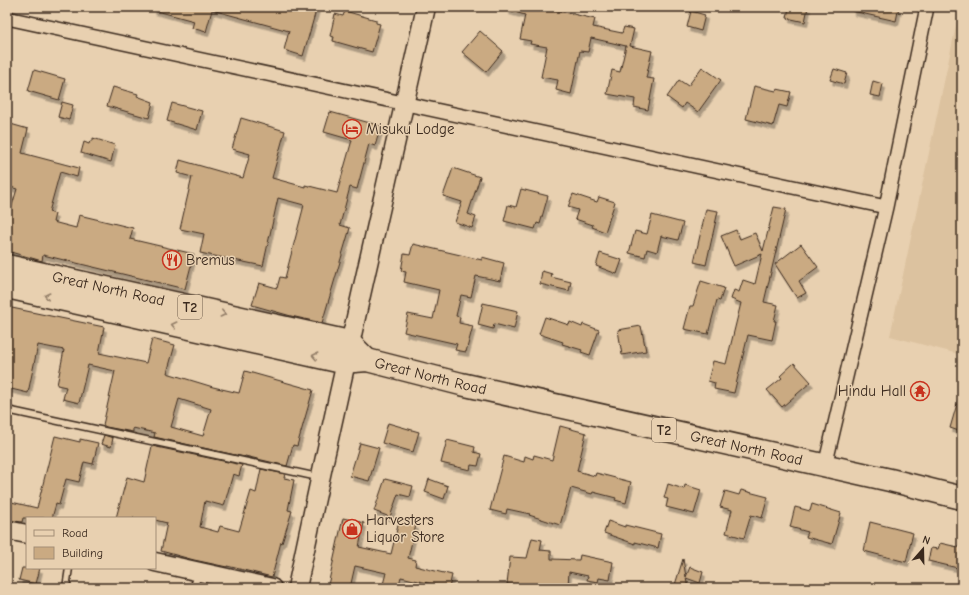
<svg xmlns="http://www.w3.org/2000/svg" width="969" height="595" font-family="'Comic Neue',sans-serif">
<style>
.built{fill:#dcc29f}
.building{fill:#caaa82;stroke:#3b2a1e;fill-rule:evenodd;filter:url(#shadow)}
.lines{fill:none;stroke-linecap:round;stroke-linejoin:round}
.lane-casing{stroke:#3b2a1e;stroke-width:9}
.street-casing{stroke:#3b2a1e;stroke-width:16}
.secondary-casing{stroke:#3b2a1e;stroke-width:21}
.highway-casing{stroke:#3b2a1e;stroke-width:25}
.lane{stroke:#e8d0b0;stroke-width:6}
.street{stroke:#e8d0b0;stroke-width:13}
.secondary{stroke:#e8d0b0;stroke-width:18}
.highway{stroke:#e8d0b0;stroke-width:22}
.oneway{stroke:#927d67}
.labels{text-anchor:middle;stroke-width:3;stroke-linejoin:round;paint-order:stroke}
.shield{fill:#e8d0b0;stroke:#6f5c4a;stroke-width:1}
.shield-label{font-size:14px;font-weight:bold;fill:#3b2a1e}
.poi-label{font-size:15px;fill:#3b2a1e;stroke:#e8d0b0;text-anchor:start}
.street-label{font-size:15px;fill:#3b2a1e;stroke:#e8d0b0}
</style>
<defs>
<filter id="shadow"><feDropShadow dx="2.5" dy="4.5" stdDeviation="0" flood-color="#0004"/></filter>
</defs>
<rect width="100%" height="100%" fill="#e8d0b0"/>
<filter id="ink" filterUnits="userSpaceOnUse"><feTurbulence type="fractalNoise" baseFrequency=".025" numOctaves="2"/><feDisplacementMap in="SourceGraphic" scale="8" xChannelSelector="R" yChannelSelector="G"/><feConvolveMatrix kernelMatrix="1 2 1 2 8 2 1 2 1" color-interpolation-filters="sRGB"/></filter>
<g filter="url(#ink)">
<!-- built -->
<path class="built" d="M960 7H962V355L890 336Z"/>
<!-- building -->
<path class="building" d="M154 7H317L303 56 284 50 289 31 212 10 206 32 192 28 194 21 153 10Z
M508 7H542L595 19 593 27 622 33 624 27 634 29 630 46 652 51 646 78 654 79 648 110 634 107 635 99 607 94 612 70 620 72 626 46 591 38 588 52 580 51 571 94 556 90 558 80 541 77 547 47 530 44 531 41 520 39 525 15 507 10Z
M789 7H808L805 22 787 18Z
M852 7H899L896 21 852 11Z
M345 11 376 20V23L380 24 372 52 333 41 334 37 330 36 335 14 343 16Z
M691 11 705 15 701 31 687 27Z
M480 31 503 51 486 72 462 52Z
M702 67 721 80 698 112 685 103 682 108 667 97 679 80 688 86Z
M834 69 847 73 844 84 830 80Z
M34 70 65 79 59 100 28 91Z
M873 81 883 84 880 97 870 95Z
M754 86 776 91 777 89 791 92 787 107 779 105 773 126 746 119Z
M113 87 138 94 137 96 153 102 149 118 107 106Z
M62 102 73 105 69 120 58 117Z
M172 103 202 111 197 130 167 121Z
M330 112 381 126 375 146 369 144 357 189 350 187 340 225 350 228 322 323 291 316 252 305 259 283 277 288 280 277 285 278 304 205 278 198 263 266 200 253 204 234 180 229 192 177 177 173 180 160 243 178 250 154 232 149 241 118 285 131 272 178 305 187V185L337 193 352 140 324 132Z
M7 123 28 129 22 153 79 168 77 177 60 172 49 212 55 214 53 222 76 228 79 215 133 228 130 239 194 254 185 289 43 255 42 261 7 251V222L17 189 7 186V150L10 139 7 138Z
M93 138 115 145 111 162 81 153 84 142 89 144 90 141H93Z
M453 168 480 177 468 214 476 217 472 228 455 222 462 202 443 196Z
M521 189 548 196 540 224 537 223 535 229 504 221 508 205 516 207Z
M573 194 597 202 599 197 615 202 605 232 592 227 593 225 575 219 578 210 568 207Z
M774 207 786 209 764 302 778 305 774 321H776L772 340 748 335 734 393 714 389 715 383 708 381 713 361 726 364 741 303 731 299 734 290 739 292 743 280 755 284 762 254 734 266 721 236 736 230 740 239 755 233 763 251Z
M706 209 718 211 706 265 694 262Z
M652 215 683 223 678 240 661 236 657 252 647 249 645 257 629 253 635 231 647 234Z
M413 244 482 260V257L504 263 500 281 476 276 471 297 461 295 456 316 460 317 459 323 473 326 466 352 455 350 457 344 404 332 408 314 433 319 439 290 404 282 406 272 401 271 404 254 410 255Z
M801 244 818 267 799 281 806 293 797 298 775 264Z
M600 253 622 260 617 274 596 266Z
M542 271 552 274 551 277 571 282 569 291 540 284Z
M701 281 724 288 720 301 717 300 708 334 684 329 690 306H693Z
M483 303 518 311 514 329 494 324 493 329 478 325Z
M7 307 104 327 99 353 146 363 152 339 175 345 167 373 213 387 239 393 245 371 313 390 297 446 293 445 287 466 245 456 244 457 154 437 155 433 133 428V432L106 427 103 425 115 371 88 365 79 403 63 399 66 387 57 385 64 350 38 345 28 393 7 388ZM179 399 211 409 203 436 171 427Z
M545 317 569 325 570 322 582 327 583 324 599 330 590 355 581 352 582 350 562 344 563 342 539 334Z
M641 326 646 351 622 355 618 330Z
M794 363 811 382 782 407 767 390 782 378 780 376Z
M959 397H962V432L950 428Z
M388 423 419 432 413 452 382 443Z
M560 426 586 433 577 471 595 476 596 473 631 482 626 503 615 500 616 498 593 492 592 494 571 488 560 525 529 515 530 514 507 509 506 514 490 510 504 456 524 462 525 456 533 459 534 455 552 460Z
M104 435 113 438 111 447 101 444Z
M55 436 80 442V439L98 443 93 464 84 462 79 482 66 479 59 505 56 504 52 518H23L22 522 7 520V501L37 508Z
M447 440 475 447 474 452 481 454 478 466 471 465 470 470 441 463Z
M360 443 379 448 369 481 350 476Z
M152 446 242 465 239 476 233 474 224 506 205 501 200 527 218 532 220 526 239 531 251 491 256 493 261 469 285 474 284 478 294 480 288 510 292 511 282 543 281 542 272 577 227 566V567L194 560 161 551 167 523 155 520V518H116L127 477 144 482Z
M385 479 413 486 410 497 398 494 390 517 374 511Z
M429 479 448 486 444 499 425 492Z
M668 484 684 489 685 485 701 490 694 514 666 507 668 499 664 498Z
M741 490 768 497 762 518 751 515 744 538 726 533 732 510 720 507 725 491 739 495Z
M812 504 841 513 832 544 806 537 808 532 790 527 795 507 810 511Z
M343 518 364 523 359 547 391 554 399 521 416 525 408 558 416 560 415 566 452 575 449 588 401 577 398 588H382L386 573 355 566 350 588H339L328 585Z
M608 521 625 527V525L661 534 658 548 635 542V544L604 533Z
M870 522 913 533 906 562 864 551Z
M532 538 542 540 540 550 551 551V559L579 560 580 555 613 562 610 580 599 578 598 582 587 580 588 576 569 572 568 586 526 584V586L507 584 510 557 527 558Z
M940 543 962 548V569L928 561 931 548 938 549Z
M683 559 686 577 690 567 703 572 700 583 686 578 688 588H674Z
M22 568H40L36 584 19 580Z"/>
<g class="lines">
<!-- lane casing -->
<g class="lane-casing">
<path id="lane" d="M7 410 318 477
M66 588 69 568
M193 588 199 573"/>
</g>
<!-- street casing -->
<g class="street-casing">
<path id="street" d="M7 18 886 207
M825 466 886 207 927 7"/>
</g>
<!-- secondary casing -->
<g class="secondary-casing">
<path id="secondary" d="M7 530 27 534
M155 562 272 588
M297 588C337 394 383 201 426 7"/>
</g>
<!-- highway casing -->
<g class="highway-casing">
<g id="highway">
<path id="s1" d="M7 266 345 341 350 343 367 360"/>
<path id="s2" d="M7 287 342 362 367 360 461 384 890 480 962 498"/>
</g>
</g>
<!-- lane -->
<use href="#lane" class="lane"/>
<!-- street -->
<use href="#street" class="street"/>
<!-- secondary -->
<use href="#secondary" class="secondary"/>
<!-- highway -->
<use href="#highway" class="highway"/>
</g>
<!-- one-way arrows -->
<defs><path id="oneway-chevron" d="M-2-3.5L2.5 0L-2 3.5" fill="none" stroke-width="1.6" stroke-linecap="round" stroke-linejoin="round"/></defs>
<g class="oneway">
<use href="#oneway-chevron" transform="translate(47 296) rotate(-167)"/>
<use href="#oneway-chevron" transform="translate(223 314) rotate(13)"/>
<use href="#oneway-chevron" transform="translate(174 325) rotate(-167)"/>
<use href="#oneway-chevron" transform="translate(315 356) rotate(-167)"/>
</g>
</g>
<!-- icons -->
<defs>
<g id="hotel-ring" transform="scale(1)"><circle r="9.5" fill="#e8d0b0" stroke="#c8321e" stroke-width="1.5"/><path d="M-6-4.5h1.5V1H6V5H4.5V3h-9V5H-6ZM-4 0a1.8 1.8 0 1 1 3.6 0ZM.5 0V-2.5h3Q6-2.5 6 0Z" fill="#c8321e"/></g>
<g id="restaurant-ring" transform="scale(1)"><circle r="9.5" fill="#e8d0b0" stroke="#c8321e" stroke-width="1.5"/><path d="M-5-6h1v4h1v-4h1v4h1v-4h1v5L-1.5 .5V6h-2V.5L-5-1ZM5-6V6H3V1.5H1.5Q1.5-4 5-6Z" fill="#c8321e"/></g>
<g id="temple-ring" transform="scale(1)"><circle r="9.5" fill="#e8d0b0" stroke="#c8321e" stroke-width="1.5"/><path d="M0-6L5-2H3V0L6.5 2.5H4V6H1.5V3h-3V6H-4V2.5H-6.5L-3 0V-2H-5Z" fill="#c8321e"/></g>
<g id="shop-ring" transform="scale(1)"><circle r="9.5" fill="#e8d0b0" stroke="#c8321e" stroke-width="1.5"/><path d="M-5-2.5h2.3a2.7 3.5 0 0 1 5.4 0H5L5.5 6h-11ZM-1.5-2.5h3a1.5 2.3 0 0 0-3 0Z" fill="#c8321e"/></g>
</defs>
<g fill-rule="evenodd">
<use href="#hotel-ring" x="352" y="129"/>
<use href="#restaurant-ring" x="172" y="260"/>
<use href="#temple-ring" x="920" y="391"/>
<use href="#shop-ring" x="352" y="529"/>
</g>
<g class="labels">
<!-- shield labels -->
<g class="shield">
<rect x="178" y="295" width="24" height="24" rx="3"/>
<rect x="652" y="418" width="24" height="24" rx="3"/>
</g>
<g class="shield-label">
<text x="190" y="312">T2</text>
<text x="664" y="435">T2</text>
</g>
<!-- poi labels -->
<g class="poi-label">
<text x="366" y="134">Misuku Lodge</text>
<text x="186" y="265">Bremus</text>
<text x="906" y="396" text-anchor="end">Hindu Hall</text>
<text x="366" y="525">Harvesters<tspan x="366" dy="17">Liquor Store</tspan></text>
</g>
<!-- street labels -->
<g class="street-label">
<text dy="5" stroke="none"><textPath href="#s1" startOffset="104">Great North Road</textPath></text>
<text dy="5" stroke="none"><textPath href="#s2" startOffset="434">Great North Road</textPath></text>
<text dy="5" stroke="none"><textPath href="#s2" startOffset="758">Great North Road</textPath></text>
</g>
</g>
<!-- margin -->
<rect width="969" height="595" fill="none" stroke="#e8d0b0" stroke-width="24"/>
<rect x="12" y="12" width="945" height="571" fill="none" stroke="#3b2a1e" stroke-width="1.5" filter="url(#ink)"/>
<!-- legend -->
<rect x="26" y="517" width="130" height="52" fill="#e8d0b0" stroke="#a38e76"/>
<rect x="34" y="530" width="20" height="6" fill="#e8d0b0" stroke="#a38e76"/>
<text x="62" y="537" font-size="12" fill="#3b2a1e">Road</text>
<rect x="34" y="547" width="20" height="12" fill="#caaa82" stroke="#a38e76"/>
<text x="62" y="557" font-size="12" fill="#3b2a1e">Building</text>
<!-- north arrow -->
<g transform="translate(923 549) rotate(20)" stroke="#e8d0b0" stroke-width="3" paint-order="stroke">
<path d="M0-3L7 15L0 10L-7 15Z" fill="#3b2a1e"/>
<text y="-6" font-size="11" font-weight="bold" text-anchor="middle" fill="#3b2a1e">N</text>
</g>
</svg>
